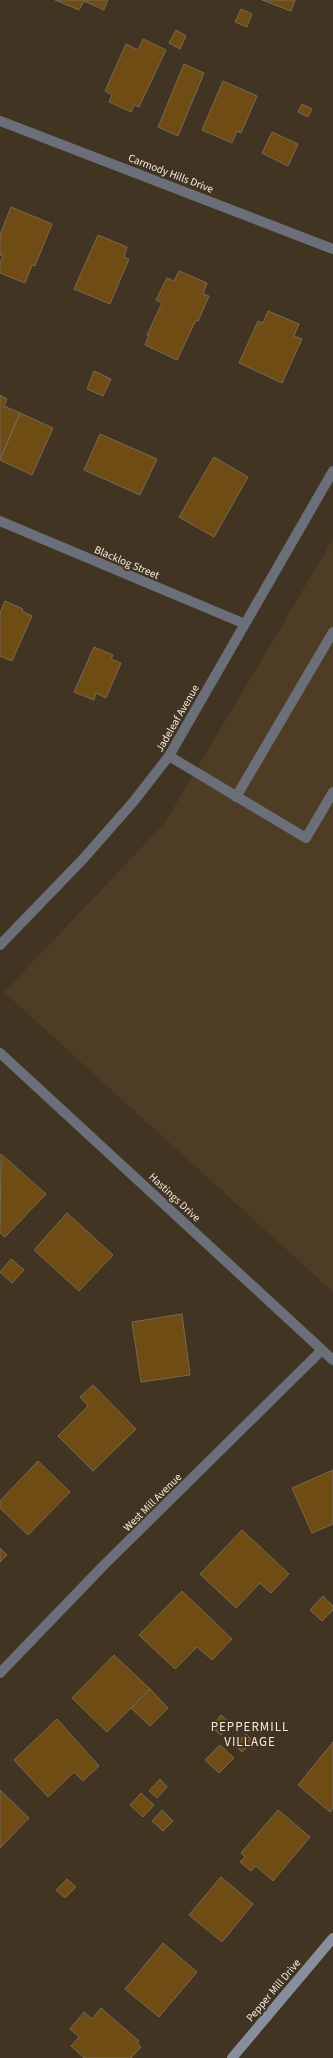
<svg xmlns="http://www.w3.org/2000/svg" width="333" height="2058" font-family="'Source Sans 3',sans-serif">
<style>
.built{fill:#4e3c24}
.building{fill:#6e4c14;stroke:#786956}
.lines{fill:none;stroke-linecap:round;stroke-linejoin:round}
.lane{stroke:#6b6f79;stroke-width:10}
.street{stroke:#6b6f79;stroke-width:10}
.secondary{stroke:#878f9d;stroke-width:10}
.labels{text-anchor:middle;stroke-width:4;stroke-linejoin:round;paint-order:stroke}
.street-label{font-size:11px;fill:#f3eadf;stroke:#423423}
.quarter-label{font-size:13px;letter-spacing:1px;fill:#f3eadf;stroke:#423423}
</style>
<rect width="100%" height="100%" fill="#423423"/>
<!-- built -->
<path class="built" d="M333 539V1292L4 992 164 824Z"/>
<!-- building -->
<path class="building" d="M55 0H108L104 10 84 1 79 10Z
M262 0H295L291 11Z
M241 9 252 14 247 27 235 22Z
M176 30 186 36 180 49 169 43Z
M143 39 166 50 139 107 134 105 131 112 109 102 112 95 105 91 126 44 138 50Z
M184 64 204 73 178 136 158 127Z
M223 81 257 96 241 133 237 131 232 143 202 130Z
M302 104 312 109 308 117 298 112Z
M272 132 298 144 288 166 262 153Z
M11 207 52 224 35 266 32 265 25 283 0 273V263L3 256 0 255V235Z
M98 235 127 247 124 257 129 259 110 304 74 289Z
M179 271 207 283 203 294 209 296 198 321 196 320 177 360 145 345 149 335H147L162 303 156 300 167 278 174 281Z
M268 311 299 324 294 336 302 339 282 383 239 363 258 321 263 323Z
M94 371 111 379 103 396 87 389Z
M0 395 7 399 4 406 20 413 0 459Z
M20 413 53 428 32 475 0 460Z
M100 434 157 459 140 495 84 470Z
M214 457 248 477 214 537 179 517Z
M5 601 23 609 22 611 32 616 12 661 0 656V613Z
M94 647 113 655 111 659 121 663 106 698 96 693 94 700 74 692Z
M1 1154 46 1194 5 1237 0 1233Z
M67 1213 113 1255 79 1291 34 1250Z
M11 1259 24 1270 12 1283 0 1272Z
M182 1314 190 1375 141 1382 132 1322Z
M93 1385 136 1429 93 1471 58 1436 88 1406 80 1397Z
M38 1461 70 1492 28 1535 0 1508V1501Z
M333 1470V1524L312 1533 292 1488Z
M242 1530 289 1574 271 1593 260 1583 236 1608 200 1574Z
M0 1548 7 1555 0 1562Z
M182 1591 232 1639 212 1660 197 1647 175 1669 139 1635Z
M323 1596 333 1606V1610L322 1621 310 1610Z
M114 1655 150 1689 107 1732 72 1698Z
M150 1689 168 1708 150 1726 131 1708Z
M221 1715 231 1724 221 1735 211 1727Z
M57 1719 99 1766 83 1781 74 1772 48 1797 14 1760Z
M246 1734 253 1741 242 1752 235 1745Z
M333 1742V1808L330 1812 298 1785Z
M220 1745 234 1758 219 1773 205 1760Z
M160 1779 167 1787 157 1798 149 1791Z
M0 1790 29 1818 0 1848Z
M141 1793 154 1805 143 1817 130 1805Z
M162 1810 173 1821 163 1831 152 1821Z
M278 1810 310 1837 273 1881 256 1866 251 1871 240 1862 245 1857 241 1853Z
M221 1877 253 1904 222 1942 189 1915Z
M67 1879 76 1887 65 1898 56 1890Z
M163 1943 197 1972 159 2017 125 1989Z
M101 2008 139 2041 137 2043 141 2047 131 2058H84L71 2046 79 2037 70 2029 84 2012 92 2019Z"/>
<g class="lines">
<!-- lane -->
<path class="lane" d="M169 756 306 838 333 792
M236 797 333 632"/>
<!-- street -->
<path class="street" d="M0 121 333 249
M0 521 245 624
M0 945 84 858 134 801 169 756 333 471
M0 1053 333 1360
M0 1673 104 1565 322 1350"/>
<!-- secondary -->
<path class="secondary" d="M232 2058 333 1938"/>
</g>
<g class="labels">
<!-- street labels -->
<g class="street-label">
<text transform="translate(171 173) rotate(21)" y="4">Carmody Hills Drive</text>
<text transform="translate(127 562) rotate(23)" y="4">Blacklog Street</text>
<text transform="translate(177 718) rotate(-60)" y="4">Jadeleaf Avenue</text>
<text transform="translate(175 1197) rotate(43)" y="4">Hastings Drive</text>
<text transform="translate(152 1502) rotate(-45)" y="4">West Mill Avenue</text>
<text transform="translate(273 1990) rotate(-50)" y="4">Pepper Mill Drive</text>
</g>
<!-- quarter labels -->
<g class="quarter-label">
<text x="250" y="1731">PEPPERMILL<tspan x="250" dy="15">VILLAGE</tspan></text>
</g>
</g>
</svg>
